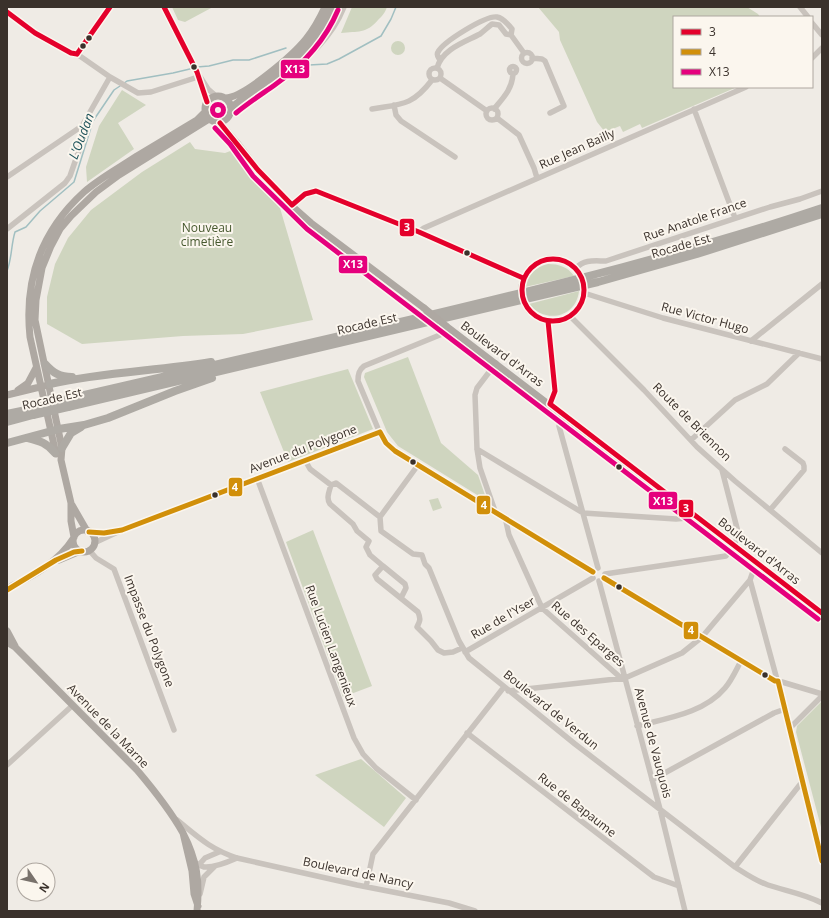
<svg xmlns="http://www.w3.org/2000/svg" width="829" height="918" font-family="'Open Sans',sans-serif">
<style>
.green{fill:#cfd5bf}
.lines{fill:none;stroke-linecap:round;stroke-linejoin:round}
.stream{stroke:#a1bfc1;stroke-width:1.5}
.minor{stroke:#c9c3bd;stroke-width:5.5}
.major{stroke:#aea8a2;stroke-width:7}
.highway{stroke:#aeaaa4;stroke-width:8}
.minor-bridge{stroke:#c9c3bd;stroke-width:5.5}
.major-bridge{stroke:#aea8a2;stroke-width:7}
.highway-bridge{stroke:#aeaaa4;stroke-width:8}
.bus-1-casing{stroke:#fbf6ee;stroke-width:8}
.bus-2-casing{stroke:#fbf6ee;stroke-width:8}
.bus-3-casing{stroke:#fbf6ee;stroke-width:8}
.bus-1{stroke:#e4002b;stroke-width:5}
.bus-2{stroke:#d18f09;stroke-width:5}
.bus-3{stroke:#e5007d;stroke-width:5}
.bus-dot{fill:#3a312b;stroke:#fbf6ee;stroke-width:1.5}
.labels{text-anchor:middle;stroke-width:4;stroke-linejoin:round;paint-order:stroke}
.street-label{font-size:12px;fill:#3a312b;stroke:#fbf6ee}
.park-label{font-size:12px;fill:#47592f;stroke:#fbf6ee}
.water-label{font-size:13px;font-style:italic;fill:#20555c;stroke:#fbf6ee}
.line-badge{stroke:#fbf6ee;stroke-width:1.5}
.badge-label{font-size:11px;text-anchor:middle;font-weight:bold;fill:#fff}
</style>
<rect width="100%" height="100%" fill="#efebe5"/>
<!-- green -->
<path class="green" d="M172 7H213L185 22 178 20Z
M352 7H387C385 13 382 16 378 20 366 34 358 31 341 33Z
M538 7H747L758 14 760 17H674V87H737L642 128 640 124 623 132 620 126 605 132 597 122 560 40 559 32Z
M391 48a7 7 0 1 1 14 0a7 7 0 1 1-14 0Z
M122 90 146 105 118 123 134 149 87 182 86 167 99 126Z
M190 142 195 149 225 153 233 150 240 161 280 208 313 320 243 334 183 336 82 344 47 324V297L55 264 68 238 91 210 142 172Z
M548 264C559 264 568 267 574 276L525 287C528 274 536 267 548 264Z
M579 291C576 318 545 324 529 304Z
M408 357 441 443 478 475 487 501 398 446 387 432 364 377 365 373Z
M348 369 373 429 288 462 260 392Z
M438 498 442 508 433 511 429 500Z
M313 530 372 686 343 697 286 542Z
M822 701V831L796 732 797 726Z
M361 759 406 798 384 827 315 775Z"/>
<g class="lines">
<!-- stream -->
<path class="stream" d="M309 65 327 64 339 59 381 36 391 19 396 7
M197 67 209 66 233 60H249L286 48
M123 84 127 81 173 73 194 68
M7 271C12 258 11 245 15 232L26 227 40 211 74 182 93 121 114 90 120 86"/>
<!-- minor -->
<path class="minor" d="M164 7 197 72 208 89 216 96
M800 7 808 17
M7 12 35 33 71 53 77 54
M812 23 822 35
M521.5 58a5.5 5.5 0 1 1 11 0a5.5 5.5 0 1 1-11 0Z
M77 54 110 77 138 93 151 92 198 77
M77 54 110 7
M532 58 542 59 545 61 564 106 550 113
M812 58 822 48
M440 60C438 57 436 55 438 52 443 42 486 15 497 17 503 18 508 24 512 29L511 35
M509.5 70a3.5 3.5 0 1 1 7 0a3.5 3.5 0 1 1-7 0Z
M429 74a6 6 0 1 1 12 0a6 6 0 1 1-12 0Z
M437 68C442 49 465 42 480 34 484 31 488 27 492 24L499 25 506 34 511 35 524 53
M440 78 487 111
M273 81C303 64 331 40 344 7
M200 82 207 102
M394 105 396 115 401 121 455 157
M486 114a6 6 0 1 1 12 0a6 6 0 1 1-12 0Z
M372 109C402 104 412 106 432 80
M494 109C504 97 512 89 513 74
M694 109 735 218
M497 118 519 135 534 168 537 178
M7 177 82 126
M292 205C300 197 304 192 316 191L419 232 523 278
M7 229 65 183 70 176 84 136 82 126 110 77
M419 232 424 228 746 87
M521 286C529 259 554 249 576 268 585 259 594 261 606 261L770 207 800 199 822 191
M529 311C551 330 577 321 584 293L663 318 822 359
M570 316 644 390 697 447 735 481 822 553
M548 321 555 391 550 404
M452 330 364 366C359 370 358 374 358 381L382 438 386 443 395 451 439 479 495 511 593 572
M751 341 822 284
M564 415 559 426 598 568
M691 440 735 400 767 384 799 353
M477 449 583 513 676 519 697 517
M305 460 310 469 331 485C329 492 326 498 330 504L353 524 357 531 369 541 366 547 370 555 383 566 375 575 377 579 418 612C421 619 420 621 417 627L431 641 438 650 444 653 453 652 462 648
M418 465 380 517 381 531 413 554 422 555 425 564 429 568 459 641 469 658 575 744 735 867C746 874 756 881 768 885 786 891 805 894 822 903
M257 478 354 738 363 754 376 768 416 800
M331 485 336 483 380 517
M770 510 804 470V466L803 463 785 449
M495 511 480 468 477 449 475 395 477 388 496 363
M505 517 509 535 542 608 621 678
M89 532 104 533 114 531
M94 543 122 530 380 432
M89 550 96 558 114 569 174 730
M756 563 750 580 785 709 802 782 822 861
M383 566 405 584 406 588 401 598
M605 574 726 556 736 541 738 532 722 470
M604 578 775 681 782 682 822 694
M599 581 660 809 685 911
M465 652 593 578
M508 691 625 678 682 653 702 637 750 580
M637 726C668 718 704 713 725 688 732 680 736 670 741 661
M790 728 822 696
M467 733 654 877 679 886
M7 765 73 705
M652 780 774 713 785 709
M177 820C198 837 210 849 237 858L357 885 449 903 475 911
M192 861C196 863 200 866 204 867 214 868 228 862 237 858
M197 867 205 858 219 852
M735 867 802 782
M366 887 373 854 504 687
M200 894 204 877 215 866"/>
<!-- major -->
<path class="major" d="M205 109a13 13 0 1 1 26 0a13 13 0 1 1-26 0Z
M225 98C244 98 294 54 306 39 314 29 320 18 325 7
M231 108C240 100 251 93 261 86 293 64 318 44 332 7
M220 123 237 143 258 170 286 201 311 223 424 308
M446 326 822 613
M18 390 28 383 36 368
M7 395 44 386
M56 454 30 337C24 280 41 231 84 192 100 178 119 168 137 156 157 144 177 132 197 120L205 112
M72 505 87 531
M73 541a11 11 0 1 1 22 0a11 11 0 1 1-22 0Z
M74 537 71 521V503L61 460 62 448 35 320 36 300 42 268 51 246 60 229 71 216 96 192 119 175 209 119
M59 560 78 552 82 551
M7 590 12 586C35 575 59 561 73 539
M7 631 15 646
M7 642 15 647 137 770C154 790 170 810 183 833
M197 911C200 881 197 860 183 833L192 871 194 894 198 906"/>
<!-- highway -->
<path class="highway" d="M45 364C53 373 60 377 72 377
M50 384C103 372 157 371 211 362
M67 399C185 372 303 344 422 317 556 285 691 252 822 208
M68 407 598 282 697 254 822 214
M7 414 31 409
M7 422 33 415
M28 438C40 441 47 443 55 453
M7 443 59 429 84 425 108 418 175 391 212 378
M62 448 71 433 81 427"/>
<!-- minor-bridge -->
<path class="minor-bridge" d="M576 268 583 280 584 293
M521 286C521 296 523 303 529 311"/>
<!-- major-bridge -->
<path class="major-bridge" d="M424 308 446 326"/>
<!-- highway-bridge -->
<path class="highway-bridge" d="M31 409 67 399
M33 415 68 407"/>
<!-- bus-1 casing -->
<g class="bus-1-casing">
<path id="bus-1" d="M164 7 197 72 207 102
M7 12 35 33 71 53 77 54
M77 54 110 7
M220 123 258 170 292 205
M292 205 305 194 316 191 419 232 523 278
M522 290a31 31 0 1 1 62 0a31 31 0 1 1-62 0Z
M548 321 555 391 550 404
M550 404 822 613"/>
</g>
<!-- bus-2 casing -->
<g class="bus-2-casing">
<path id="bus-2" d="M380 432 386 443 395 451 593 572
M89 532 104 533 122 530 380 432
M604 578 775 681H778
M7 590 56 560 74 552 82 551
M778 681 822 861"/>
</g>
<!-- bus-3 casing -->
<g class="bus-3-casing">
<path id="bus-3" d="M212.5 110a5.5 5.5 0 1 1 11 0a5.5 5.5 0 1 1-11 0Z
M236 113C248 103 262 94 276 84 304 64 325 41 338 10
M215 128 230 144 253 176 307 229 818 619"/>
</g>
<!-- bus-1 -->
<use href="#bus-1" class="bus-1"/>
<!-- bus-2 -->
<use href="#bus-2" class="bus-2"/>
<!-- bus-3 -->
<use href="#bus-3" class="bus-3"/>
</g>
<!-- markers -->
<g class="bus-dot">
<circle cx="89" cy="38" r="3.5"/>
<circle cx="83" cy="46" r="3.5"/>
<circle cx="194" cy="67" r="3.5"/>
<circle cx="467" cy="253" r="3.5"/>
<circle cx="413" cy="462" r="3.5"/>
<circle cx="619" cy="467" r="3.5"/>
<circle cx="215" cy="495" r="3.5"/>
<circle cx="619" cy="587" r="3.5"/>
<circle cx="765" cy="675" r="3.5"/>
</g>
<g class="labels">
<!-- street labels -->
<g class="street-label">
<text transform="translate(577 149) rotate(-24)" y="4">Rue Jean Bailly</text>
<text transform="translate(695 220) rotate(-19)" y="4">Rue Anatole France</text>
<text transform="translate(681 246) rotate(-16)" y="4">Rocade Est</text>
<text transform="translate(705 318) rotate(15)" y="4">Rue Victor Hugo</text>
<text transform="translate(367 324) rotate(-13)" y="4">Rocade Est</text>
<text transform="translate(502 354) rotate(37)" y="4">Boulevard d'Arras</text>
<text transform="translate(52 399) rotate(-13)" y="4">Rocade Est</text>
<text transform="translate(692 422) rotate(45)" y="4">Route de Briennon</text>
<text transform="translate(303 449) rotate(-21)" y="4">Avenue du Polygone</text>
<text transform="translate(759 551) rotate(38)" y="4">Boulevard d'Arras</text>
<text transform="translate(503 618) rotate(-30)" y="4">Rue de l'Yser</text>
<text transform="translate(149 631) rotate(69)" y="4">Impasse du Polygone</text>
<text transform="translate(588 634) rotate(41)" y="4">Rue des Eparges</text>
<text transform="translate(331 646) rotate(70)" y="4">Rue Lucien Langenieux</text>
<text transform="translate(551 710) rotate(39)" y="4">Boulevard de Verdun</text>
<text transform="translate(108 726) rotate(46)" y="4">Avenue de la Marne</text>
<text transform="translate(653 743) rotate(75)" y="4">Avenue de Vauquois</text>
<text transform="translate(577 805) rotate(38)" y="4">Rue de Bapaume</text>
<text transform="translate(358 873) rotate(12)" y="4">Boulevard de Nancy</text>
</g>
<!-- park labels -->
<g class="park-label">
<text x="207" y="232">Nouveau<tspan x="207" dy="14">cimetière</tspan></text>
</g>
<!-- water labels -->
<g class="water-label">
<text transform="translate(81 136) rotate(-69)" y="5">L'Oudan</text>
</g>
</g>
<g class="line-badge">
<rect x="280" y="59" width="30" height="20" rx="4" fill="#e5007d"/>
<rect x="399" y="218" width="16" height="19" rx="4" fill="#e4002b"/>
<rect x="338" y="255" width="30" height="19" rx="4" fill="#e5007d"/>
<rect x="228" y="477" width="15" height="20" rx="4" fill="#d18f09"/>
<rect x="648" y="491" width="30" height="19" rx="4" fill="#e5007d"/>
<rect x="476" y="495" width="15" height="20" rx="4" fill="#d18f09"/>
<rect x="678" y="499" width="16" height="19" rx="4" fill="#e4002b"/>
<rect x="683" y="621" width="16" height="19" rx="4" fill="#d18f09"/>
</g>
<g class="badge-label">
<text x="295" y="73">X13</text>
<text x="407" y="231">3</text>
<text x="353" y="268">X13</text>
<text x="235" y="491">4</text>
<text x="663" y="505">X13</text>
<text x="484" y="509">4</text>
<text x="686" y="512">3</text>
<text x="691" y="634">4</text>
</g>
<!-- border -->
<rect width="829" height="918" fill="none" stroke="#3a312b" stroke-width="16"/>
<!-- legend -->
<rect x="673" y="16" width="140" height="72" fill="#fbf6ee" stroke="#aea7a0"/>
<rect x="681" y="29" width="20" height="6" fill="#e4002b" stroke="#aea7a0"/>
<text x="709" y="36" font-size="12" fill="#3a312b">3</text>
<rect x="681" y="49" width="20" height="6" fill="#d18f09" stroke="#aea7a0"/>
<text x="709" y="56" font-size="12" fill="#3a312b">4</text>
<rect x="681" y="69" width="20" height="6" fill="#e5007d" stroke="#aea7a0"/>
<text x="709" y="76" font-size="12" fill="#3a312b">X13</text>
<!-- north arrow -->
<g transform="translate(36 882) rotate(124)"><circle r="19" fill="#fbf6ee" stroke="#aea7a0"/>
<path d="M0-3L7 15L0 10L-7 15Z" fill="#79726c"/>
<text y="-6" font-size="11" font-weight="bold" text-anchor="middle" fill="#3a312b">N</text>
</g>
</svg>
